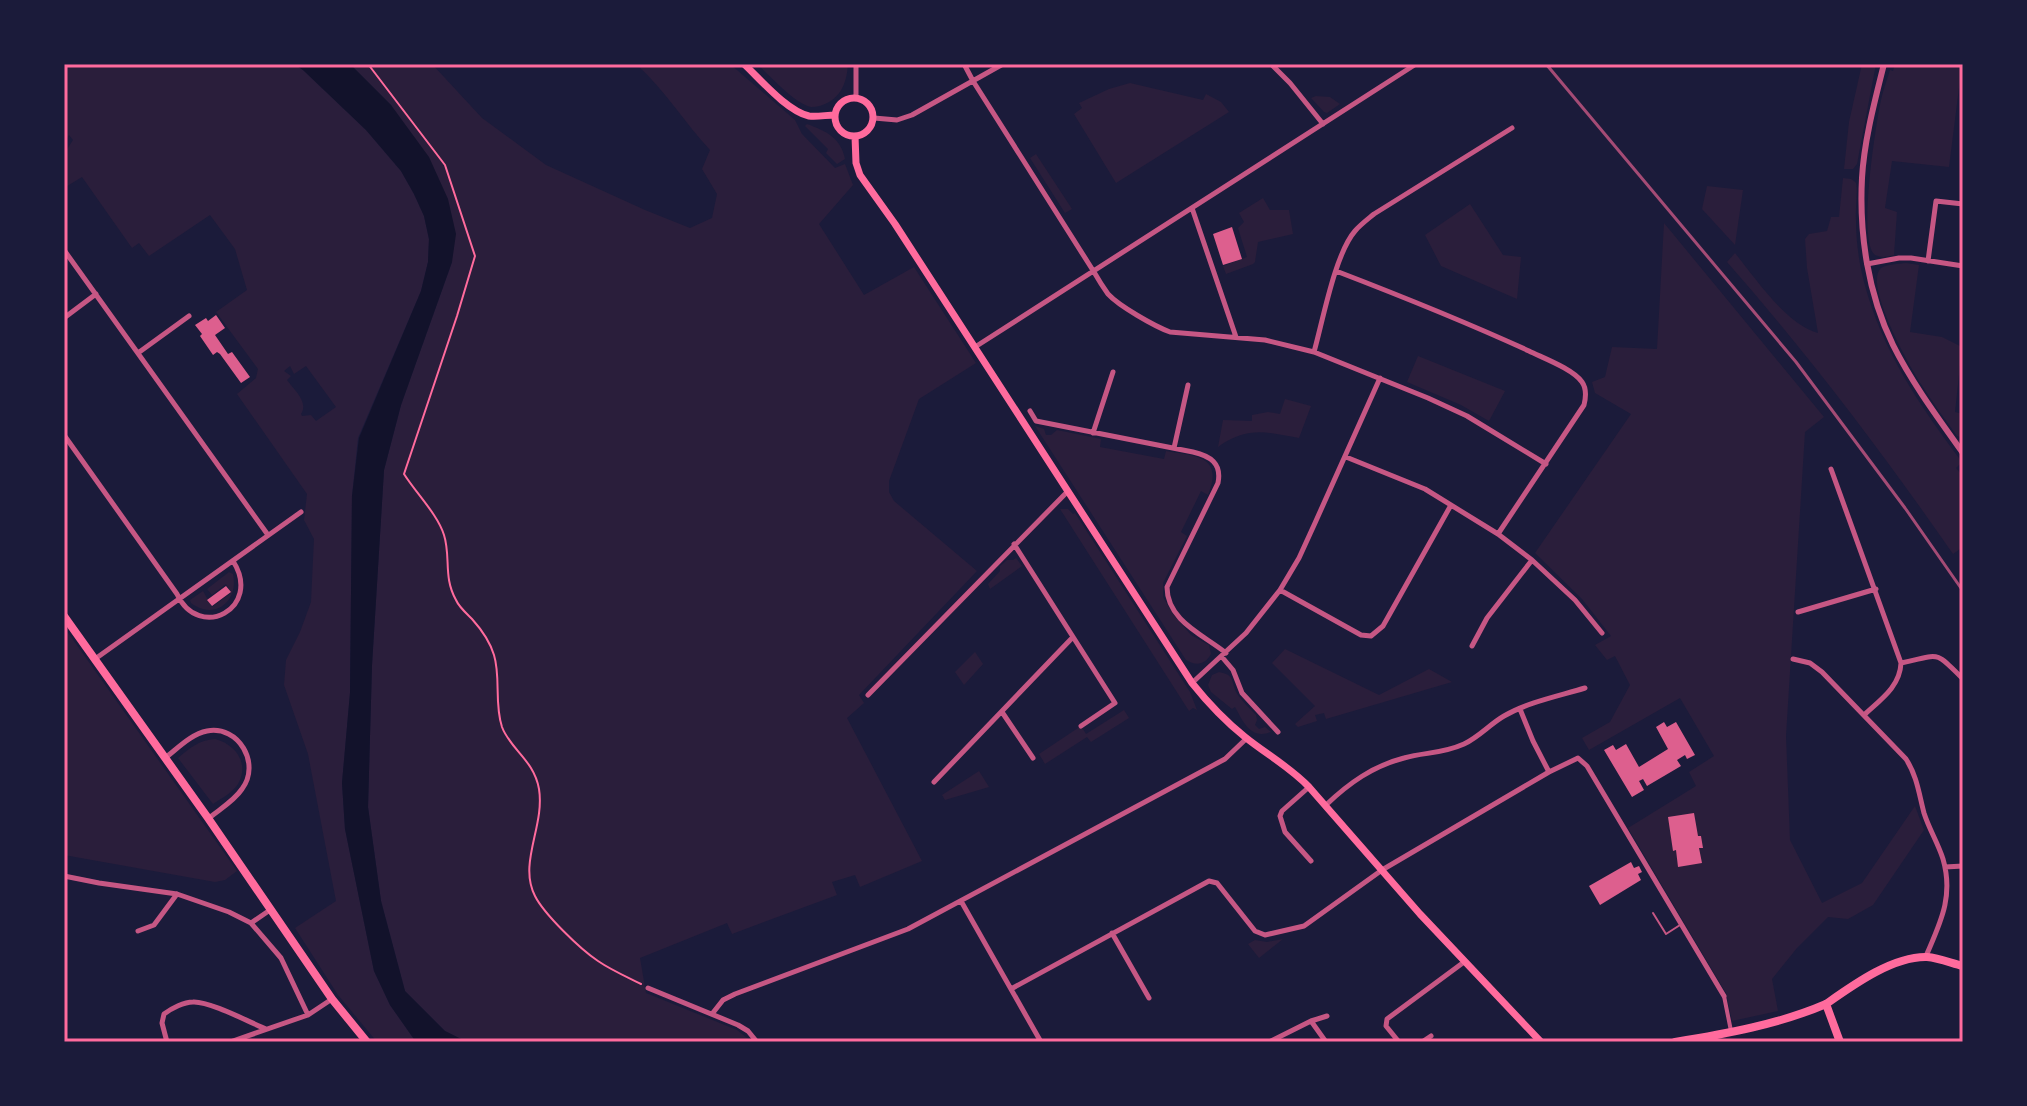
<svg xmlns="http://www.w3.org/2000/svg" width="2027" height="1106" font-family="'Titillium Web',sans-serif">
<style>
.green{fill:#2a1e3b;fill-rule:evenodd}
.water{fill:#12122b}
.building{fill:#dd5f8e}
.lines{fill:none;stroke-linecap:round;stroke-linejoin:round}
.path{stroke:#ff6b9d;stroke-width:2}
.service{stroke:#c65784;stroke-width:2}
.pedestrian{stroke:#c65784;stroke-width:4}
.minor{stroke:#c65784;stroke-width:5}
.tertiary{stroke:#c65784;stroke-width:6}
.secondary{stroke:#ff6b9d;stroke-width:7}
.primary{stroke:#ff6b9d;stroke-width:8}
.trunk{stroke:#ff6b9d;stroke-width:8}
.rail{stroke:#a44b75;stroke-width:3}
.neatline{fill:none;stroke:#ff6b9d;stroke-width:3}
</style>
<rect width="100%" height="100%" fill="#1b1b3a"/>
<!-- green -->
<path class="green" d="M64 64H294L303 70 366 130 401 171 414 194 424 216 429 239 428 262 421 291 358 438 352 496 350 693 342 783 345 829 374 971 390 1005 416 1042H377L338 995 295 928 336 901 308 754 284 685 286 660 300 632 311 602 314 539 304 520 307 494 237 394 256 378 258 369 216 312 247 290 235 249 210 215 149 256 139 243 132 248 82 177 64 188V154L73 140 69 135 64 143ZM290 366 294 374 306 366 336 407 316 421 311 415 302 416 301 414C309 402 294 390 287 380L291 376 284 371Z
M350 64H432L482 118 546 165 645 210 690 228 712 218 717 194 702 169 710 150C684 122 665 90 636 64H730L795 120 802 134 835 168 845 164 853 185 819 224 864 295 914 267 976 363 919 399 889 481V492L894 501 977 571 859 695 864 703 847 718 922 861 860 887 855 875 832 882 837 895 732 934 727 923 640 958 646 993 737 1030 752 1042H467L445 1031 405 991 381 901 368 807 372 665 384 470 401 405 452 262 391 105Z
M757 64H848C847 79 843 94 829 102 824 105 817 107 811 107 795 104 769 75 757 64Z
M1862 64H1876L1857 164 1853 169H1844L1849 122Z
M1895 64H1962L1949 167 1892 161 1885 208 1897 212 1894 255C1888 257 1881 258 1875 255 1857 242 1876 123 1881 100 1883 90 1887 80 1890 70L1893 71Z
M1130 83 1203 100 1206 94 1221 102 1229 112 1116 183 1074 114 1082 108 1079 103 1109 89Z
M1316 96 1330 97 1340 104 1327 113 1324 112 1311 98Z
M807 124C826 131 841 138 845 159L837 164 826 153 828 149 805 126Z
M1036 154 1072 209 1065 213 1030 158Z
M1843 178 1851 179C1853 180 1855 182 1856 183 1858 190 1855 212 1856 221 1856 241 1859 263 1864 282 1882 351 1920 406 1962 462L1956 468 1963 476V547L1953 554C1883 453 1808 354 1727 262L1735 253C1756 279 1786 324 1818 333L1807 268 1805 239 1809 234 1827 231 1831 217H1839Z
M1707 186 1743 190 1735 245 1702 209Z
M1263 198 1270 210H1289L1293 234 1258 242 1255 262 1253 264 1226 274 1223 266 1247 257 1238 228 1244 222 1239 213Z
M1470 204 1503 255 1521 257 1517 299 1441 266 1425 235Z
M1664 223 1824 417 1805 432 1786 736 1790 840 1822 903 1862 883 1915 806 1924 830 1873 905 1848 919 1828 917 1797 948 1772 979 1778 1011 1732 1021 1726 993 1720 983 1628 828 1696 786 1689 772 1714 756 1680 698 1589 750 1582 738 1610 722 1630 685 1615 656 1607 660 1595 645 1611 636 1582 599 1535 553 1631 414 1595 393 1592 382 1605 377 1612 347 1657 349Z
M1906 263 1919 265 1910 332 1942 337 1962 347 1955 412 1963 414V438L1957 436C1945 419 1932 402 1921 384 1910 367 1863 284 1881 268 1887 264 1899 264 1906 263Z
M1418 356 1505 391 1489 421 1461 405 1407 382Z
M1285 399 1311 406 1299 438C1267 432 1247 426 1218 447L1223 420 1252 421V415L1268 412 1280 414Z
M1035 426 1044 429 1046 435H1051L1057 430 1101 439 1100 447 1164 459 1166 451C1196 456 1224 456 1208 495L1201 491 1181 532 1187 536 1163 583V597L1173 614 1191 635 1209 645 1211 654C1205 665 1196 666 1186 660Z
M1060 509H1068L1073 514 1075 513 1190 692 1197 710 1193 708 1189 711Z
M1016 558 1022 566 990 589 988 584 1000 571V566L1007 560H1013Z
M229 572 233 574C239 601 215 621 191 603L190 600 203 591 212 607 231 593 226 584 212 595 207 589Z
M64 627 237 871 225 880 215 882 64 855Z
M1285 649 1379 695 1429 669 1452 682 1326 719 1324 713 1315 715 1317 721 1298 727 1295 724 1315 706 1272 663Z
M975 652 983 664 964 685 955 672Z
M1219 672C1237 675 1230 684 1238 695 1243 702 1250 709 1256 715L1257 720 1255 725 1259 729 1265 727 1271 732C1250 740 1243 721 1235 707L1232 709 1211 692 1208 685 1212 675Z
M1124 710 1129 718 1091 742 1087 737 1045 764 1039 754 1081 726 1086 734Z
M215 739C235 744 250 763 238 784 232 793 222 798 213 804L178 758C190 748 199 740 215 739Z
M979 771 989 787 945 800 942 795Z
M1283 939 1259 958 1248 944 1255 940 1267 942Z"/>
<!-- water -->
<path class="water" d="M294 64H350L391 105 429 157 448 199 456 234 452 262 401 405 384 470 372 665 368 807 381 901 405 991 445 1031 467 1042H416L390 1005 374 971 345 829 342 783 350 693 352 496 359 438 421 291 428 262 429 239 424 216 414 194 401 171 366 130 303 70Z"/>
<!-- building -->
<path class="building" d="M1232 227 1242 259 1223 265 1213 234Z
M216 315 225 328 215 335 228 354 232 352 250 377 241 383 220 354 217 352 213 355 200 336 202 334 195 325 206 318 208 321Z
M226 586 231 592 212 606 207 600Z
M1664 722 1667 727 1676 722 1695 755 1687 759 1685 755 1677 760 1681 766 1647 786 1643 779 1639 781 1644 790 1632 797 1604 750 1613 745 1616 750 1626 744 1639 767 1668 749 1656 727Z
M1694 813 1698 836H1701L1703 848H1699L1702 863 1678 867 1676 850 1673 851 1668 817Z
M1631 862 1634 868 1639 866 1642 872 1638 874 1641 880 1600 905 1589 886Z"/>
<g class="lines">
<!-- path -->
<path class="path" d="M368 64 445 165 475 256 457 316 404 474C416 493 438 515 444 535 451 557 443 577 456 600 459 607 466 613 472 619 481 629 490 642 494 655 501 678 494 703 502 727 510 749 534 760 539 789 545 826 518 863 535 896 544 914 580 949 598 961 611 970 627 977 641 984"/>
<!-- service -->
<path class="service" d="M1653 913 1666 934 1680 925"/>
<!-- pedestrian -->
<path class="pedestrian" d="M1724 996 1731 1031"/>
<!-- minor -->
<path class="minor" d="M856 64V97
M964 64 973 81 1094 272C1098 279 1103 287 1108 294 1119 306 1154 326 1170 332L1265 340 1314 352 1428 398 1467 416 1546 464
M1271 64 1290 83 1323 124
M874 118 897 120 912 115 1003 64
M1192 208 1236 337
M64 250 268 535
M1928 261 1936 201 1963 204
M1867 264 1899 258H1911L1963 266
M1336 271C1401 296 1466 322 1529 351 1543 358 1573 369 1582 382 1587 389 1586 397 1584 405L1498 534
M64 318 96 294
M975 347 1416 64
M1314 352C1323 320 1335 254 1355 231 1360 225 1368 219 1374 214L1512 128
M138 353 189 316
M1030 411 1036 421 1193 452C1210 456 1222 463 1218 483L1167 587C1167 621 1204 635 1226 653
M1093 433 1113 372
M64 435 177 594C199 642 263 608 233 561
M1174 448 1188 385
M1346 457 1425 489 1498 534 1532 560 1487 618 1472 646
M1831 469 1901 663C1900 687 1880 700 1864 715
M1014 544 1115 703 1081 726
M1532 560 1575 600 1602 633
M1280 590 1361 635 1371 636 1383 626 1451 505
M1798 612 1876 589
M1222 657 1233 670 1242 693 1278 732
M95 659 301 512
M1793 659 1810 663 1822 672 1906 759C1917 776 1919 794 1924 813 1929 829 1938 843 1943 859 1954 897 1940 923 1926 956
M1901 663C1941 655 1933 649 1963 679
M1192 683 1246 633 1280 590 1299 558 1315 523 1380 378
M868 695 1068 491
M1520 709 1533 741 1549 772
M1002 712 1033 758
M165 758C177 749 191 734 207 731 239 725 261 764 242 789 234 801 220 809 209 818
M934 782 1073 637
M1309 787 1282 811 1280 816 1285 832 1311 861
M1326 805C1349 783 1373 766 1404 758 1425 752 1442 754 1464 744 1479 737 1490 724 1504 716 1528 702 1559 696 1585 688
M1945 867 1963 866
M64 876 99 883 177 894 229 912 251 923 281 958 308 1015 332 999
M961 901 1041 1042
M251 923 270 910
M138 931 154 925 177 894
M1112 933 1149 998
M648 988 738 1025 748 1031 757 1042
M1011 989 1209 881 1217 883 1255 931 1265 935 1304 926 1382 870 1549 772 1578 758 1587 766 1724 996
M712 1014 723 1000 735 994 908 929 1225 759 1247 738
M1311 1021 1326 1042
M167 1042 162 1023 164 1014C172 1008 184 1002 193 1002 209 1001 249 1022 266 1029
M230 1042 308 1015
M1269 1042 1311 1021 1327 1016
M1399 1042 1386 1026 1387 1019 1464 962
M1422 1042 1431 1036"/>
<!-- tertiary -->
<path class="tertiary" d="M1884 64C1875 100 1864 141 1862 178 1859 234 1868 294 1893 345 1912 383 1938 418 1963 453"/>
<!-- secondary -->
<path class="secondary" d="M744 64C761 80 787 111 809 116 817 117 827 115 835 115
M835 117a19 19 0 1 1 38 0a19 19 0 1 1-38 0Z
M855 136 856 163 860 175 895 224 1192 683C1208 703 1225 721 1245 737 1266 754 1290 767 1309 787L1420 914 1541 1042"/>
<!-- primary -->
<path class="primary" d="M64 616 208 818 332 999 367 1042
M1675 1042C1725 1034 1780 1024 1826 1004"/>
<!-- trunk -->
<path class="trunk" d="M1840 1042 1826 1004C1853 985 1893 956 1927 957 1939 958 1951 963 1963 966"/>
<!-- rail -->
<path class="rail" d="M1546 64 1796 362 1905 508 1963 591"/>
</g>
<!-- border -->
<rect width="2027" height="1106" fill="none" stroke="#1b1b3a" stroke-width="132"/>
<rect x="66" y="66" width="1895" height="974" class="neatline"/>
</svg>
